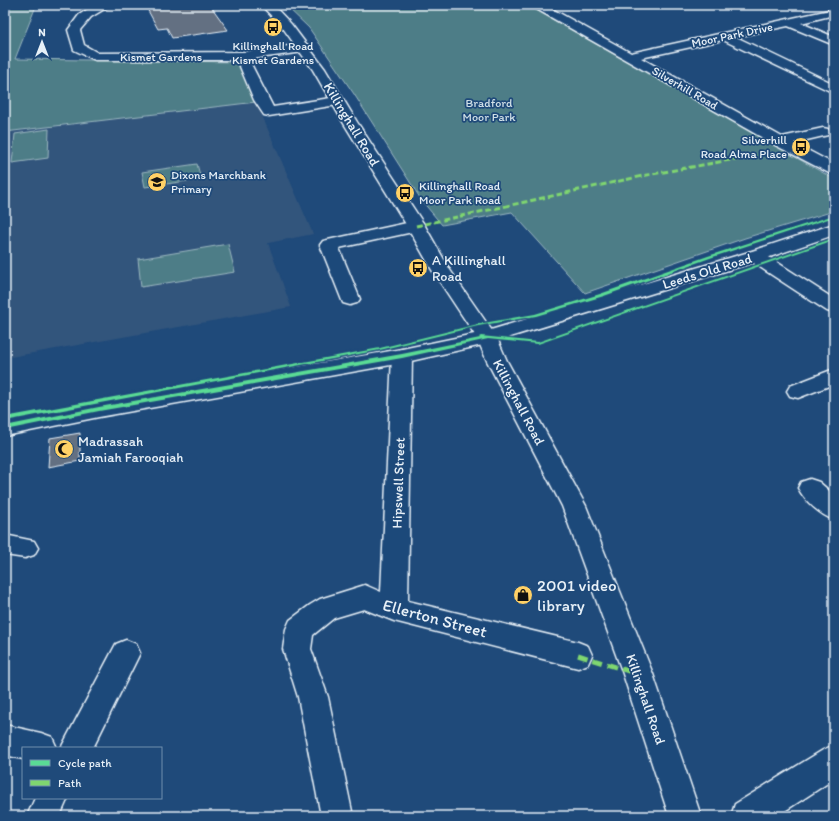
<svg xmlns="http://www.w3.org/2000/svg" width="839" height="821" font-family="Itim,sans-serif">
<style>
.built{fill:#33557c}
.green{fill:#4e7d87;stroke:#9bb7c0}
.building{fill:#636f82;stroke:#e8f1f8}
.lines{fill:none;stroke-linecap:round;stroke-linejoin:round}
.street-casing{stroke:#e8f1f8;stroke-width:3}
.secondary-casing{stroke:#e8f1f8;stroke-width:3}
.highway-casing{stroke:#e8f1f8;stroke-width:3}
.street{fill:#1f4a7a;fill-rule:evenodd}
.secondary{fill:#1f4a7a;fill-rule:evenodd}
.highway{fill:#1f4a7a;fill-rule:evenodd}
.quiet-far1{stroke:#7fd670;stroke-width:3;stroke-dasharray:6 3;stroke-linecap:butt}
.quiet{stroke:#7fd670;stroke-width:5;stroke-dasharray:10 5;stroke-linecap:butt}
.cycleway-casing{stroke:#1f4a7a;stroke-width:3}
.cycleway{fill:#5adb95;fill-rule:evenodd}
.labels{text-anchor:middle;stroke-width:3.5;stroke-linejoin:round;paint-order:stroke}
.far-street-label{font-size:12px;fill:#e8f1f8;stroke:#1f4a7a}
.far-poi-label{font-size:12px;fill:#e8f1f8;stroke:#1f4a7a;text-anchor:start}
.far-park-label{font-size:12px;fill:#d1e0e7;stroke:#1f4a7a}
.street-label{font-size:14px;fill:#e8f1f8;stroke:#1f4a7a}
.poi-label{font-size:14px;fill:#e8f1f8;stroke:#1f4a7a;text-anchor:start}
.near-poi-label{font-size:17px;fill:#e8f1f8;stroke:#1f4a7a;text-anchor:start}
.near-street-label{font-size:17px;fill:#e8f1f8;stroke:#1f4a7a}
</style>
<rect width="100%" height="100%" fill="#1f4a7a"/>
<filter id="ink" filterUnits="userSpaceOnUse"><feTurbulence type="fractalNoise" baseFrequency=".025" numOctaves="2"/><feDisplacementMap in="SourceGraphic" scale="8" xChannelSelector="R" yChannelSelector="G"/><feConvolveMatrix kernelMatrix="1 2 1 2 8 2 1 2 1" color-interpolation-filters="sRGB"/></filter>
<g filter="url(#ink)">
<!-- built -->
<path class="built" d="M256 102 313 234 268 243 291 307 5 358V132Z"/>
<!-- green -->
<path class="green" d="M5 5 36 6 15 59 239 62 256 102 5 132Z
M285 5H527L834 179V211L745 238 585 293 512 212 442 225 422 201 354 94 309 28Z
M49 129 48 158 12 163 15 134Z
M197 164 201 179 145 187 142 172Z
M228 244 235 272 141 287 138 259Z"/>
<!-- building -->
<path class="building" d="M145 5H210L228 30 172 38 167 28 158 29Z
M80 433V461L48 467 50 438Z"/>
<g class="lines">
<!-- street casing -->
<g class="street-casing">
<path id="street" d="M94 5H111L91 17 80 30 84 45 98 53 243 52 304 44 308 45 310 48 308 51 304 52 243 60H95L74 50 68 30 79 15Z
M531 5H545L631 53 834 9V15L801 23 834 37V45L788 26 736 37 834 84V93L723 40 641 58 782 137 823 128 828 129 830 132 828 135 794 143 834 164V175L829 173 775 145 533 7Z
M245 60 249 61 251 64 273 107 337 97 342 98 344 101 342 104 337 105 269 116 264 115 254 100 239 64 241 61Z
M416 221 422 222 425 226 422 230 339 248 360 299 357 303 350 305 343 303 320 245 323 241Z
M755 251 761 252 834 299V313L827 311 749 260 746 256 749 252Z
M402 349 409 351 412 356 408 601 578 642 588 646 592 655 588 664 578 668 394 621 364 609 334 618 313 635 311 649 328 697 353 816H321L298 697 283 649 286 629 290 620 310 605 320 599 365 585 381 592 392 356 395 351Z
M834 369V384L798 398 790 396 787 391 790 386Z
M810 479 819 482 834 495V520C820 515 805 501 798 488L801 482Z
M5 535 34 541 38 548 34 555 25 558 5 555Z
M126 640 136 644 140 653 93 748H61L116 644Z
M5 725 41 733 52 737 57 748H23V759L5 755Z
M834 745V779L777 816H731L735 804 823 750Z
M35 798H68L60 816H27Z"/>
</g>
<!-- secondary casing -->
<g class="secondary-casing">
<path id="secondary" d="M834 224V235L761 260 487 344 402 363 99 417 5 436V420L99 401 402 349 484 332 749 252Z"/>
</g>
<!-- highway casing -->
<g class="highway-casing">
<path id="highway" d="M261 5H273L291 24 325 69 357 122 425 226 450 270 497 338 507 361 586 506 653 674 701 816H669L623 674 562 506 487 361 477 338 432 270 407 226 343 122 313 70 283 28Z"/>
</g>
<!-- street -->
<use href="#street" class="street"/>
<!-- secondary -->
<use href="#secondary" class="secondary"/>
<!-- highway -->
<use href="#highway" class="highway"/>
<!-- quiet-far1 -->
<path class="quiet-far1" d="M416 226 647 175 758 155"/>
<!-- quiet -->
<path class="quiet" d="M578 655 638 674"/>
<!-- cycleway casing -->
<g class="cycleway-casing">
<path id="cycleway" d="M834 215V217L710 258 604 296 536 316 478 326 380 350 5 421V417L380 348 478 324 535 314 600 294 708 256Z
M834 238V240L538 344 488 339 402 358 99 411 5 430V426L99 407 402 354 480 338 479 337 481 336 538 342Z"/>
</g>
<!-- cycleway -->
<use href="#cycleway" class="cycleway"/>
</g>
</g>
<!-- icons -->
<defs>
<g id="bus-disc" transform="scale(1)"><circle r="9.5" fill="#ffd166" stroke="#1f4a7a"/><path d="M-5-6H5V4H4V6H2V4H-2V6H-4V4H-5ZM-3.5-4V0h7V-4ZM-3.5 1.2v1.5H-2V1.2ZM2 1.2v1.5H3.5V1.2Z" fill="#111"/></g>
<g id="school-disc" transform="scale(1)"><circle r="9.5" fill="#ffd166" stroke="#1f4a7a"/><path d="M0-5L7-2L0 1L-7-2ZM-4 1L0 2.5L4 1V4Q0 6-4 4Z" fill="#111"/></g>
<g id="mosque-disc" transform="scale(1)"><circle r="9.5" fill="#ffd166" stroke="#1f4a7a"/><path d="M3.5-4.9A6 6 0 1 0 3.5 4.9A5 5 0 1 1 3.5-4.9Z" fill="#111"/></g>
<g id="shop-disc" transform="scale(1)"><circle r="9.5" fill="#ffd166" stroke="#1f4a7a"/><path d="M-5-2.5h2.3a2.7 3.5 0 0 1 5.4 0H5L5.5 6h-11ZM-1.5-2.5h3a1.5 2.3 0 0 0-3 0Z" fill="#111"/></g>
</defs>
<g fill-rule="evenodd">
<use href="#bus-disc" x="273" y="27"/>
<use href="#bus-disc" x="801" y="147"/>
<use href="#school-disc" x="157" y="182"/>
<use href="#bus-disc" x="405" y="193"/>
<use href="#bus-disc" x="418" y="268"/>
<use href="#mosque-disc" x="64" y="449"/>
<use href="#shop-disc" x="523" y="595"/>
</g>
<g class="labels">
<!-- far-street labels -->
<g class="far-street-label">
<text transform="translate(732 35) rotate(-12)" y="4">Moor Park Drive</text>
<text x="161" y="61">Kismet Gardens</text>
<text transform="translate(685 88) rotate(30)" y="4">Silverhill Road</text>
</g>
<!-- far-poi labels -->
<g class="far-poi-label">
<text x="273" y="50" text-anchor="middle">Killinghall Road<tspan x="273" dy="14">Kismet Gardens</tspan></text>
<text x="787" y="144" text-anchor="end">Silverhill<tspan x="787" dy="14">Road Alma Place</tspan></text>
<text x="171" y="179">Dixons Marchbank<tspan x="171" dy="14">Primary</tspan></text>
<text x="419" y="190">Killinghall Road<tspan x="419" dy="14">Moor Park Road</tspan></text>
</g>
<!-- far-park labels -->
<g class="far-park-label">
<text x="489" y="107">Bradford<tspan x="489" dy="14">Moor Park</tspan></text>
</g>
<!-- street labels -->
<g class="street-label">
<text transform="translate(352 124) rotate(59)" y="5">Killinghall Road</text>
<text transform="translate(707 271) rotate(-17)" y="5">Leeds Old Road</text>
<text transform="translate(519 402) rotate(62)" y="5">Killinghall Road</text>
<text transform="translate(398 483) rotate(-88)" y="5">Hipswell Street</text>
<text transform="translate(646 699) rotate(71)" y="5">Killinghall Road</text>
</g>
<!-- poi labels -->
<g class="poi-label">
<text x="432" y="265">A Killinghall<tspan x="432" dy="16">Road</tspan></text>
<text x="78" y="446">Madrassah<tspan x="78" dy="16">Jamiah Farooqiah</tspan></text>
</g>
<!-- near-poi labels -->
<g class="near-poi-label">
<text x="537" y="591">2001 video<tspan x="537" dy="20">library</tspan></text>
</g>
<!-- near-street labels -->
<g class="near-street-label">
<text transform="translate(435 618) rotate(15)" y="6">Ellerton Street</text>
</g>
</g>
<!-- margin -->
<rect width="839" height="821" fill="none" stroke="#1f4a7a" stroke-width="20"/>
<rect x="10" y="10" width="819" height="801" fill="none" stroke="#e8f1f8" stroke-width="1.5" filter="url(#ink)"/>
<!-- legend -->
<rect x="22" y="747" width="140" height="52" fill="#1f4a7a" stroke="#6f8dac"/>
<rect x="30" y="760" width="20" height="6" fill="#5adb95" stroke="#6f8dac"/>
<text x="58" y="767" font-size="12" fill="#e8f1f8">Cycle path</text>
<rect x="30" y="780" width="20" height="6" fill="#7fd670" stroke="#6f8dac"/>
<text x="58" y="787" font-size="12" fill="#e8f1f8">Path</text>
<!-- north arrow -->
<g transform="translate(42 42)" stroke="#1f4a7a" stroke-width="3" paint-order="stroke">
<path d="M0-3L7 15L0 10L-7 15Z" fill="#e8f1f8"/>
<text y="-6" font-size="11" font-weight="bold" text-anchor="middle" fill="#e8f1f8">N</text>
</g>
</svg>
